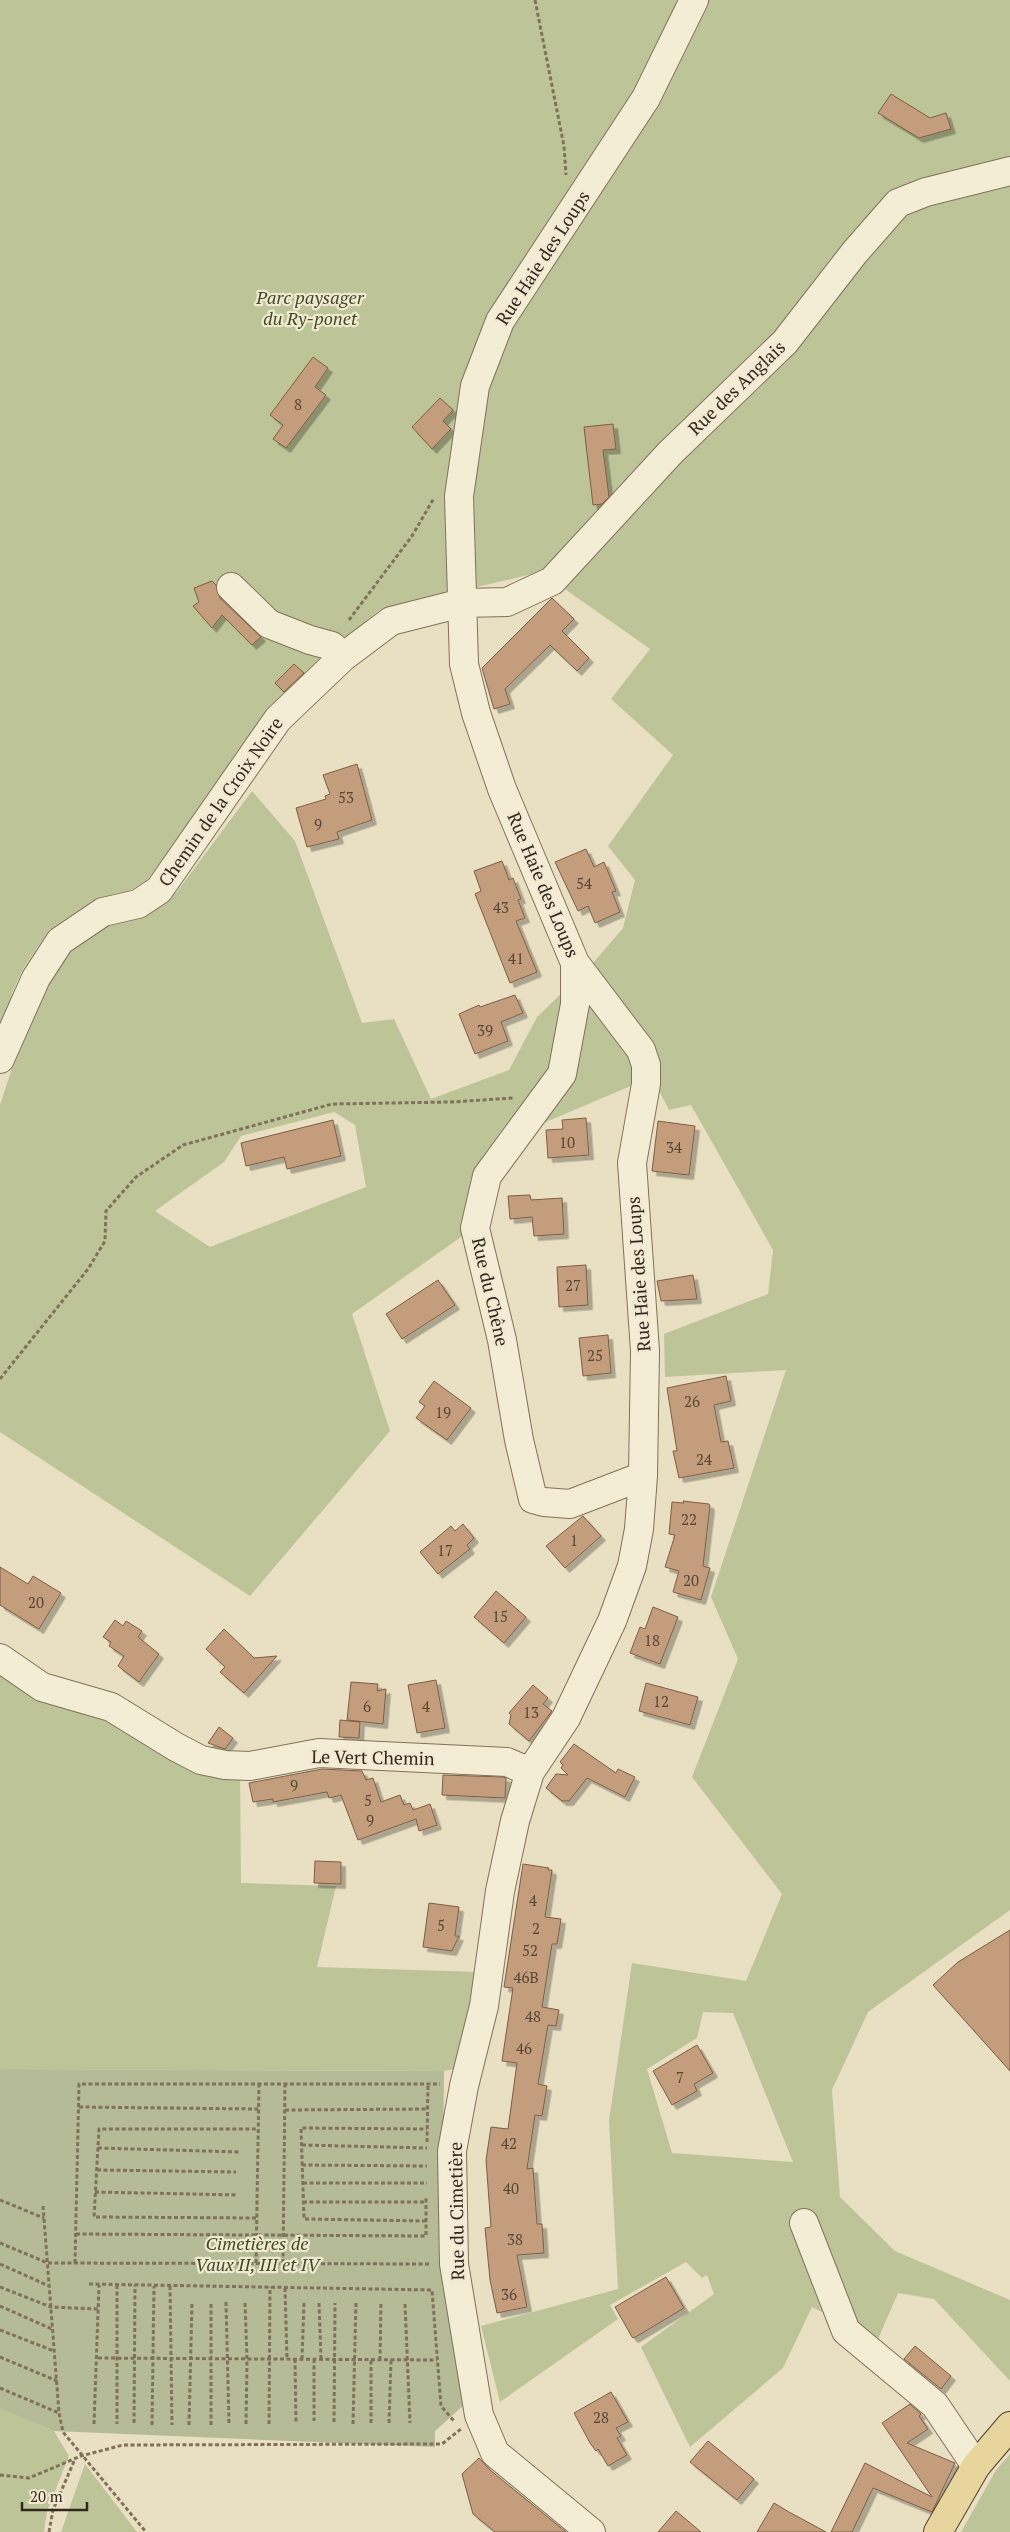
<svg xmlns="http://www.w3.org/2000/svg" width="1010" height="2532" font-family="'PT Serif',serif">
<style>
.green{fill:#bdc598;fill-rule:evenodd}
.cemetery{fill:#b4bb96}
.building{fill:#c39d7c;stroke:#7d5e44;filter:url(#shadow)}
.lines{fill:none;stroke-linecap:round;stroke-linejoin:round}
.minor-casing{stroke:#81715b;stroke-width:30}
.major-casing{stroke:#4f402f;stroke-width:30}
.path{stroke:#81715b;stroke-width:3;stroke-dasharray:4 2.5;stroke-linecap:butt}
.minor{stroke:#f4edd5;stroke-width:28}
.major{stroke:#e8d59e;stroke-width:28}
.labels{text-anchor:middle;stroke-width:4.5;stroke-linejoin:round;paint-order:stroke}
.number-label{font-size:15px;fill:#564636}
.street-label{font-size:18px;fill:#32291e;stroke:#f1e9d1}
.park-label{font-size:18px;font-style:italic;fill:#414c27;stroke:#f1e9d1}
</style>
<defs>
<filter id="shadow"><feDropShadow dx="4.5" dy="4.5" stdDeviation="0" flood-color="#0004"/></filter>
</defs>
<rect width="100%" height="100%" fill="#e9dfc2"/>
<!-- green -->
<path class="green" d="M0 0H1010V1910L868 2012 832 2090 840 2197 895 2251 1010 2300V2381L934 2299 898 2293 878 2339 812 2307 783 2368 690 2447 641 2347 714 2294 707 2275 702 2278 686 2262 610 2305 618 2319 500 2402 481 2326 618 2289 609 2121 632 1963 746 1981 782 1894 692 1777 738 1659 711 1597 786 1370 665 1377 664 1334 768 1294 773 1250 691 1105 669 1110 652 1077 534 1127 468 1232 352 1314 390 1431 250 1596 0 1432V1105L31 1010 61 959 97 925 176 893 252 791 295 841 362 1023 394 1019 431 1099 509 1070 537 1017 594 962 623 928 635 880 608 846 673 755 611 699 650 649 562 587 549 570 379 610 333 652 271 716 147 880 126 893 92 901 49 930 24 967 12 993 0 1048ZM334 1112 355 1125 366 1187 210 1247 155 1211 224 1162 241 1136ZM703 2012 733 2013 793 2162 672 2153 647 2069 697 2038Z
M0 1672 110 1720 207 1776 240 1773 241 1883 336 1886 317 1967 480 1972 466 2067 444 2071 0 2069Z
M0 2409 54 2431 69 2456 47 2511 44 2532H0Z
M1010 2454V2532H961L996 2470Z
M85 2464 137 2532H61Z"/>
<!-- cemetery -->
<path class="cemetery" d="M0 2069 444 2071 442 2265 465 2404 435 2431V2447L54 2431 0 2409Z"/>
<!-- building -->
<path class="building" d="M891 94 930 118 946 113 951 129 919 138 878 113Z
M313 357 328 368 315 387 326 395 286 448 273 439 283 425 270 415Z
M440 398 453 410 443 421 451 429 432 449 412 427Z
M613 424 616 449 603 450 609 497 602 504 593 505 584 427Z
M212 581 216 585 220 598 261 637 252 645 222 615 212 628 193 606 199 602 194 588Z
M552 598 574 619 562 631 589 658 577 671 550 645 505 689 510 704 494 709 482 668Z
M294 664 304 673 284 692 275 683Z
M357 764 372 820 337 832 339 839 307 847 296 808 326 799 325 796 330 794 323 775Z
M586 849 594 867 604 862 616 891 612 892 620 912 595 923 588 906 578 911 555 862Z
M502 861 509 880 513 878 521 899 518 900 525 918 516 921 537 972 510 983 475 894 481 891 474 871Z
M515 995 523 1013 501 1022 508 1041 475 1054 459 1014 479 1005 480 1007Z
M586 1118 589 1155 548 1158 546 1130 563 1129 562 1120Z
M333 1120 341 1156 287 1169 284 1157 246 1166 241 1143Z
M658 1121 695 1126 689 1175 652 1171Z
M530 1195 531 1200 562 1198 564 1234 534 1236 532 1217 510 1219 508 1196Z
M586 1265 588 1305 559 1307 557 1267Z
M693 1275 697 1299 661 1301 657 1281Z
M438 1280 455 1305 402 1339 386 1314Z
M608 1335 611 1373 583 1376 579 1338Z
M726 1376 731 1401 714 1405 721 1442 728 1441 734 1468 679 1478 673 1451H677L667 1388Z
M434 1381 471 1408 447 1440 416 1418 425 1406 419 1402Z
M683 1501 709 1504 710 1506 703 1566 710 1568 701 1600 673 1592 679 1571 665 1567 675 1535 669 1534 672 1502 684 1503Z
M583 1516 601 1536 565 1568 546 1546Z
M463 1524 474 1538 467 1545 470 1549 438 1574 420 1552 451 1526 455 1531Z
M0 1567 28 1584 33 1576 61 1593 39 1629 0 1605Z
M496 1591 526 1617 504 1643 474 1617Z
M653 1607 678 1617 660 1664 630 1653 640 1627 645 1629Z
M115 1620 123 1626 126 1621 142 1631 138 1637 159 1654 139 1682 118 1666 124 1656 109 1646 111 1642 103 1637Z
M224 1629 254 1658 277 1656 244 1693 220 1672 225 1667 206 1649Z
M436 1680 445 1728 417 1733 408 1685Z
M351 1682 378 1684 377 1691 386 1689 383 1724 347 1720Z
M646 1683 698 1697 690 1725 639 1711Z
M533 1685 548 1698 543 1704 552 1711 529 1741 509 1724 511 1715 509 1713Z
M340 1720 360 1722 359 1738 339 1737Z
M219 1727 233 1738 225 1749 208 1743Z
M574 1744 616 1773 618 1769 635 1777 625 1797 587 1778 569 1801H562L546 1788 556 1774 568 1775 561 1768 563 1765 560 1762Z
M322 1769 362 1771 366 1780 373 1778 381 1802 400 1795 404 1805 410 1803 413 1810 430 1804 437 1825 419 1831 416 1819 358 1840 341 1795 329 1798 327 1792 273 1802V1799L253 1802 249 1783Z
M443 1775 503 1777 506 1778 505 1798 442 1795Z
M315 1861 341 1862V1884L314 1883Z
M523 1864 549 1868 548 1870H552L545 1917 561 1919 557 1944H552L542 2007 559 2010 556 2026 548 2025 538 2084 547 2086 542 2116 535 2115 527 2169 533 2168 537 2224H542L544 2253 517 2255 527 2307 497 2313 490 2280 485 2228 491 2227 486 2160 491 2127 508 2129 517 2063 502 2061 513 1988 504 1987Z
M429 1903 459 1907 455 1936H459L452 1951 423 1947Z
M1010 1930V2071L933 1985 958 1962Z
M697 2045 713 2073 694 2084 697 2091 672 2105 653 2071Z
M666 2277 684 2308 634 2338 632 2337 615 2307Z
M915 2346 951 2376 941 2389 904 2359Z
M611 2392 628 2422 616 2428 621 2436 617 2438 627 2455 608 2466 598 2449 596 2451 590 2443 574 2413Z
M910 2404 921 2414 919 2416 928 2429 907 2443 955 2463 932 2512 873 2488 852 2532H831L865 2463 932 2497 882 2423Z
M708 2441 754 2479 737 2500 690 2462Z
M479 2458 490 2470 566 2532H495L473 2514 462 2474Z
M774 2503 789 2512 826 2532H757Z
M676 2511 701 2532H658Z"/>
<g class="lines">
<!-- minor casing -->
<g class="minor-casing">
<path id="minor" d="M231 587 269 624 310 640 332 646 343 657
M575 963V1004L562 1074 487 1176 475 1228 502 1340 519 1440 533 1499 544 1502 570 1504 643 1476
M0 1059 36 978 60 941 103 912 138 904 159 890 278 719 343 657 391 621 462 603 507 602 552 581 670 453 785 342 855 252 898 203 926 192 1010 171
M0 1658 42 1687 111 1707 176 1747 201 1760 225 1765 250 1766 319 1753 507 1762 530 1772
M804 2223 846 2331 935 2405 976 2466
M591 2532 495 2453 479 2415 454 2264 452 2151 464 2086 484 2006 500 1891 515 1821 530 1772 566 1718 612 1621 632 1566 639 1529 643 1476 645 1351 632 1163 646 1084V1065L641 1050 575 963 502 789 476 713 464 664 459 496 475 386 500 321 646 98 694 0"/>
</g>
<!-- major casing -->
<g class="major-casing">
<path id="major" d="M938 2532 976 2466 1010 2426"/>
</g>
<!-- path -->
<path class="path" d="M535 0 564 146 566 175
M349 620 412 536 434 498
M0 1379 88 1269 105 1241 106 1211 136 1177 183 1145 332 1104 451 1102 513 1098
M79 2107 258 2109
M285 2110 427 2109
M427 2142 428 2083
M302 2145 427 2148
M98 2148 241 2152
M302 2165 427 2166
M97 2170 236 2172
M303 2183H427
M95 2192 238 2195
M0 2200 44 2218
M303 2202H426
M43 2206 59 2413 63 2432 146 2532
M256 2218 94 2217 99 2129H258
M426 2221 304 2219 301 2128 427 2129
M76 2234 426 2236V2196
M0 2243 48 2263 430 2264
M75 2263 79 2084H440
M256 2263 259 2084
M283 2263 285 2083
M0 2264 49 2286
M89 2284 432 2290 441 2406 454 2421
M117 2285V2424
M170 2286 172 2425
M0 2287 51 2307 98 2309
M285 2288 287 2359
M226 2302 229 2424
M245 2303 247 2359 246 2424
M319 2303 321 2359
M405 2304 410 2423
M0 2306 52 2329
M0 2330 54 2351
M0 2357 57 2381
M98 2358 437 2360
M295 2359 296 2424
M302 2359 304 2303
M314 2359V2421
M380 2360 381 2302
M0 2388 59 2413
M334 2422 335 2303
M134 2423 135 2285
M371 2423V2360
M389 2423 391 2360
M94 2424 99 2285
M269 2424 270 2287
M353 2424 356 2301
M152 2425 154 2286
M189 2425 192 2302
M211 2425V2303
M0 2475 29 2478 81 2456 123 2445 442 2444 461 2429
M49 2532 53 2510 75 2459"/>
<!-- minor -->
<use href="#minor" class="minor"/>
<!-- major -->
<use href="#major" class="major"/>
</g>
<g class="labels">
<!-- number labels -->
<g class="number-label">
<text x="298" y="410">8</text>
<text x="346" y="803">53</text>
<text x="318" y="830">9</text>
<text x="584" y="889">54</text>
<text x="501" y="913">43</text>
<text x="516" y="964">41</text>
<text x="485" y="1036">39</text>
<text x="567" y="1148">10</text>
<text x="674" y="1153">34</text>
<text x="573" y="1291">27</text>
<text x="595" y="1361">25</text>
<text x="692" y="1407">26</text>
<text x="443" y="1418">19</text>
<text x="704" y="1465">24</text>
<text x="689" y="1525">22</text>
<text x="574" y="1546">1</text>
<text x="445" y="1556">17</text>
<text x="691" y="1586">20</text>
<text x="36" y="1608">20</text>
<text x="500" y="1622">15</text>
<text x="652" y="1646">18</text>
<text x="661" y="1707">12</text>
<text x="367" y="1712">6</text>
<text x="426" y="1712">4</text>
<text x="531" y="1718">13</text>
<text x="294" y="1791">9</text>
<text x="368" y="1806">5</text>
<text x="370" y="1826">9</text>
<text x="533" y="1906">4</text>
<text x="441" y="1931">5</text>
<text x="536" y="1934">2</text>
<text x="530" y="1956">52</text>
<text x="526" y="1983">46B</text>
<text x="533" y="2022">48</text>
<text x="524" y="2054">46</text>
<text x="680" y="2083">7</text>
<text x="509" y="2149">42</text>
<text x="511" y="2194">40</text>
<text x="515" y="2245">38</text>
<text x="509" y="2300">36</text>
<text x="601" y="2423">28</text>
</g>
<!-- street labels -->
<g class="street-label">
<text transform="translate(543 258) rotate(-57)" y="6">Rue Haie des Loups</text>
<text transform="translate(737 388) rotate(-44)" y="6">Rue des Anglais</text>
<text transform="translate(221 802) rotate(-55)" y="6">Chemin de la Croix Noire</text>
<text transform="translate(543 885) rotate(67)" y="6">Rue Haie des Loups</text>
<text transform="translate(639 1274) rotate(-94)" y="6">Rue Haie des Loups</text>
<text transform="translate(490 1292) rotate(77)" y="6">Rue du Chêne</text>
<text transform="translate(373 1758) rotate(1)" y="6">Le Vert Chemin</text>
<text transform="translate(457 2211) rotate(-91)" y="6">Rue du Cimetière</text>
</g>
<!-- park labels -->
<g class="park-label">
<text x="310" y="304">Parc paysager<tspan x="310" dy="21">du Ry-ponet</tspan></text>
<text x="257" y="2250">Cimetières de<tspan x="257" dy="21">Vaux II, III et IV</tspan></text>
</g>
</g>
<!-- scale -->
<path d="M22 2502v8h65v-8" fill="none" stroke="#32291e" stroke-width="2.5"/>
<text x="30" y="2502" font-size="15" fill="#32291e" stroke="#f1e9d1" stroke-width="4" paint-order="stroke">20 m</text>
</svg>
